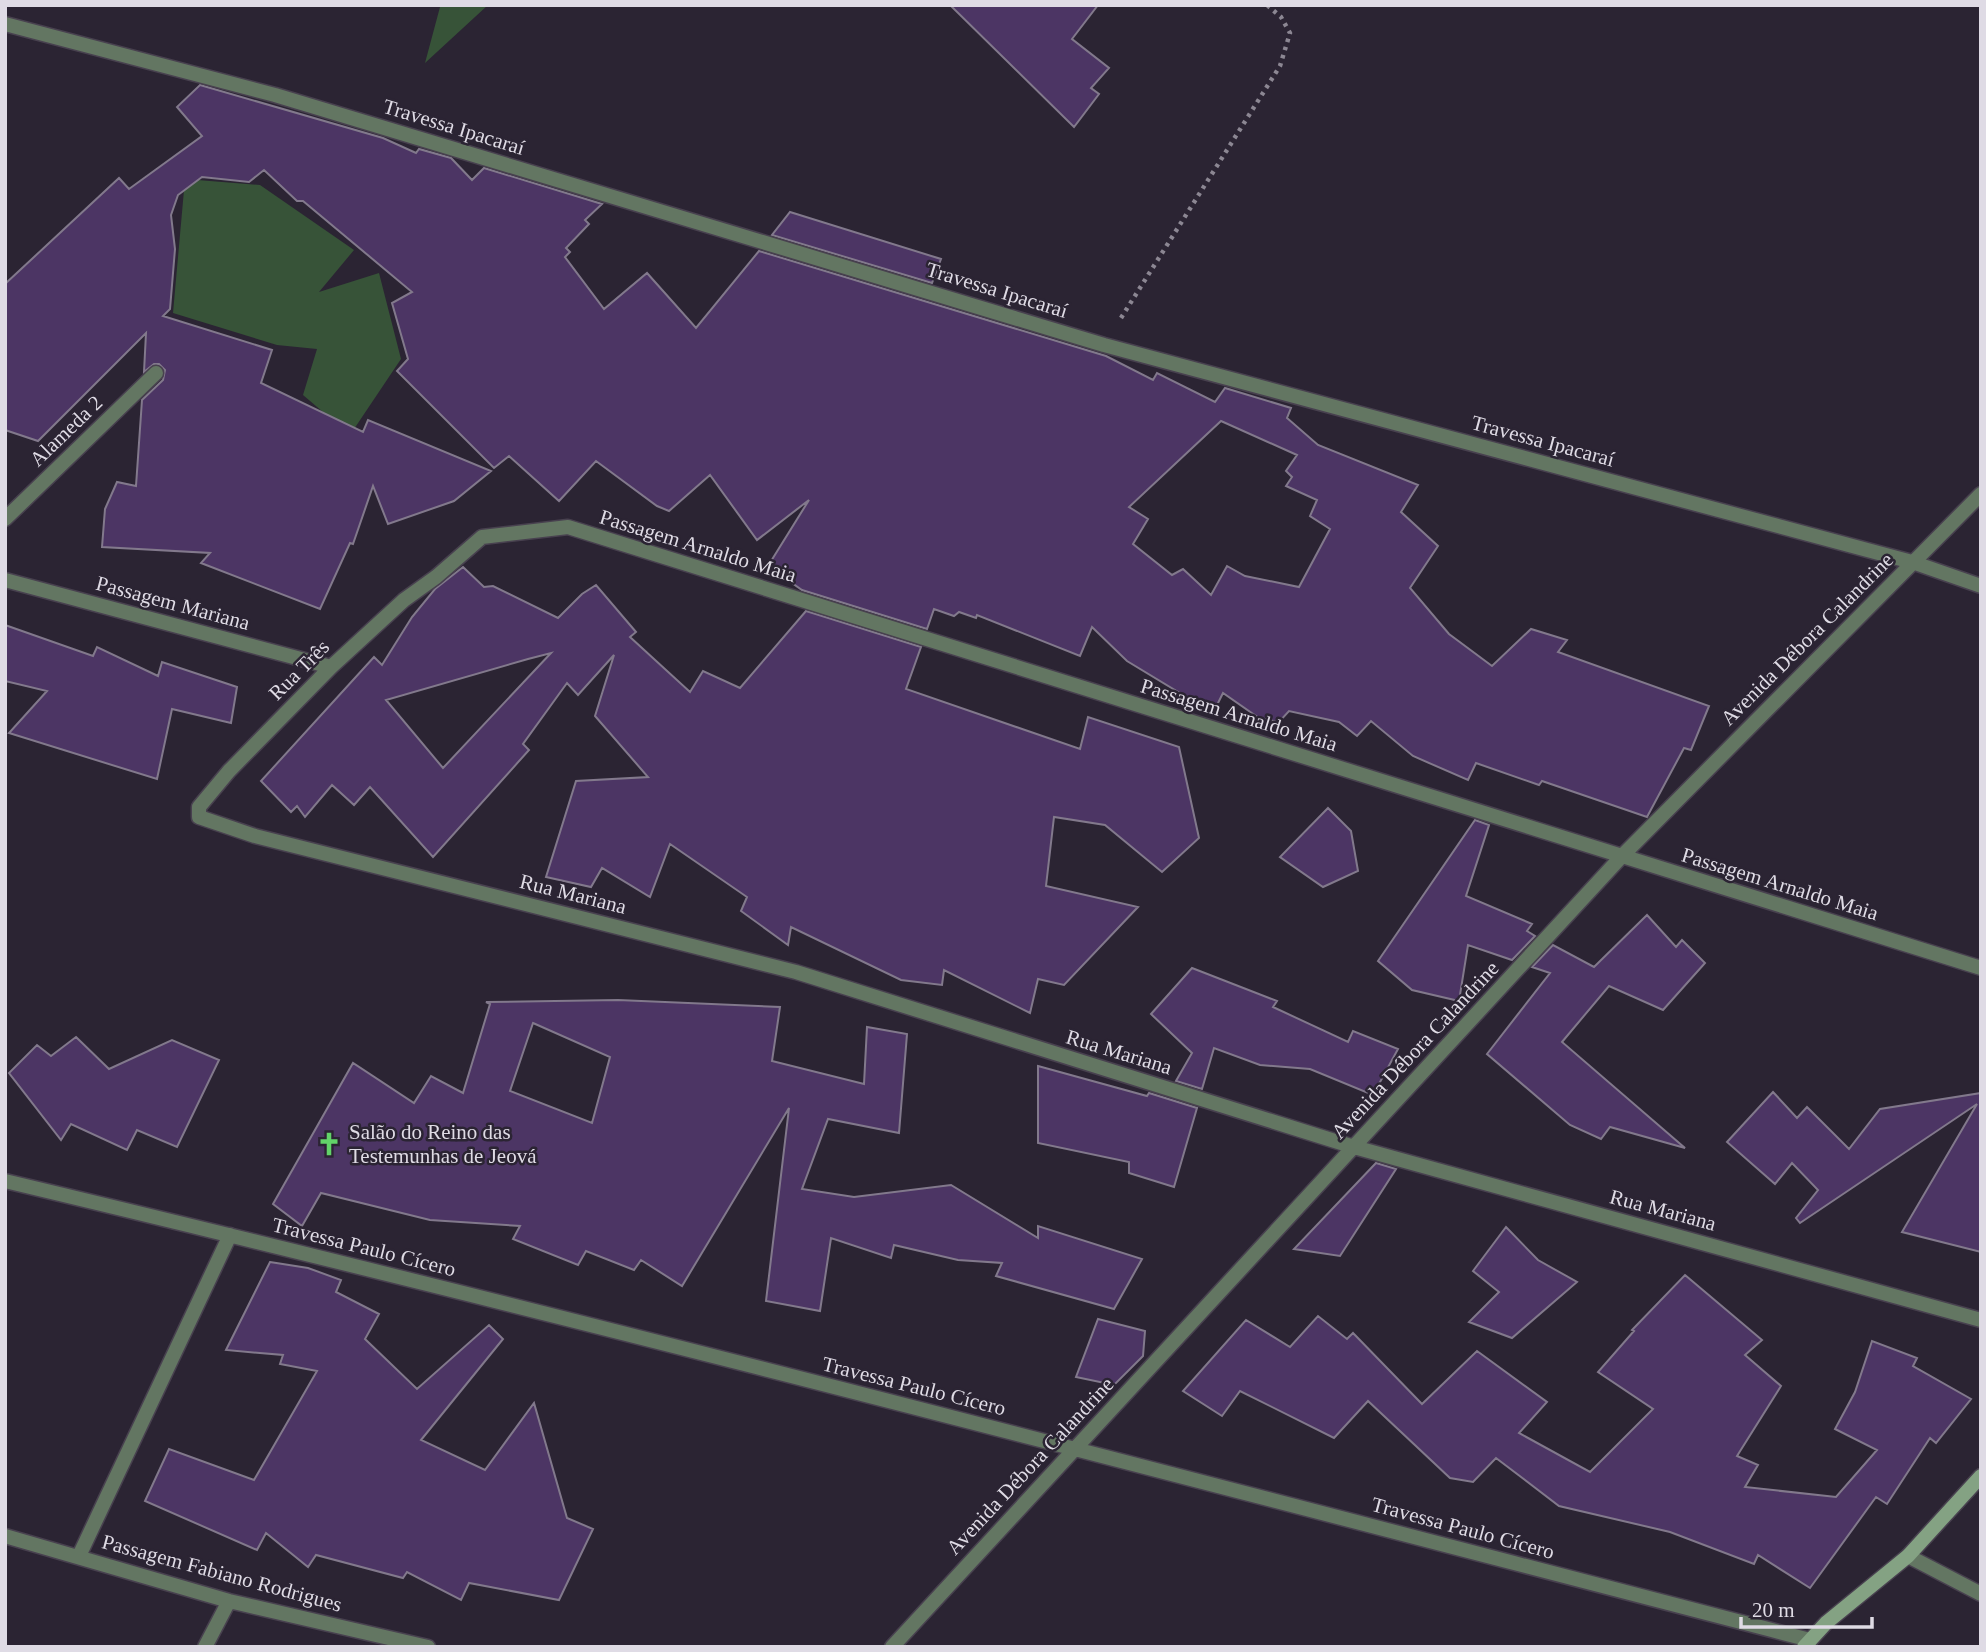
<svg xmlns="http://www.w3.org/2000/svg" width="1986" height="1652" font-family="'Times New Roman',serif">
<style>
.green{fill:#375338}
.building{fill:#4c3564;stroke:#82798c;stroke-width:2;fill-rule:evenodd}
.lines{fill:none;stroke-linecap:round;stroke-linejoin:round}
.street-casing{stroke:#48414f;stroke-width:17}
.secondary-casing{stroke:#48414f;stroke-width:17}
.path{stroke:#8c8793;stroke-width:4.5;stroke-dasharray:3.5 5;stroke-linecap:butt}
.street{stroke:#637662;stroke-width:14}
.secondary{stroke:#84a283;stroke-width:14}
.labels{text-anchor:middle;stroke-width:5;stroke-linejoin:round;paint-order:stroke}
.street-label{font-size:21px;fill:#dfdbe5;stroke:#2b2433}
.poi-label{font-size:21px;fill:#dfdbe5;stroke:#2b2433;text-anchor:start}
</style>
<rect width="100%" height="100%" fill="#2b2433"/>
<!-- green -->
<path class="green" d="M439 5H488L425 63 440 7Z
M185 179 260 185 354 250 319 292 379 273 401 359 350 435 303 395 317 349 277 345 173 313Z"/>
<!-- building -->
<path class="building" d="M950 5H1098L1072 39 1109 68 1091 88 1099 94 1074 127Z
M200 85 383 138 416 153 419 149 451 158 472 180 484 168 602 204 585 220 589 224 566 248 570 252 565 257 604 309 647 273 696 328 759 251 1106 356 1153 380 1157 373 1215 402 1225 388 1291 408 1287 418 1318 445 1418 485 1401 512 1438 546 1410 588 1449 634 1492 666 1531 629 1567 640 1558 652 1709 706 1691 750 1684 748 1647 817 1542 781 1539 785 1476 763 1468 780 1413 756 1371 721 1357 736 1339 722 1289 711 1279 722 1259 718 1223 693 1213 713 1127 661 1092 627 1080 656 977 615 976 618 959 612 954 616 934 609 927 629 802 590 768 566 809 500 757 540 710 475 669 511 657 506 596 461 559 501 509 456 494 468 397 371 408 359 392 303 412 292 303 201H297L264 170 249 182 202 177 178 195 171 215 175 249 170 309 163 316 272 350 261 383 363 432 368 420 491 471 454 501 388 524 373 486 353 544 350 543 320 609 201 563 210 553 102 547 105 509 117 482 136 486 142 400 163 380 165 370 159 364H154L144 372 146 333 38 441 5 430V284L119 178 129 189 202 136 177 107ZM1221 421 1297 455 1286 471 1292 477 1286 486 1317 500 1310 516 1330 529 1299 587 1245 576 1227 566 1211 595 1183 569 1172 575 1133 544 1148 519 1129 507Z
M790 212 941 259 932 283 772 235Z
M463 567 484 587 493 586 558 618 582 594 596 585 636 632 630 637 690 692 703 671 740 688 806 611 921 647 906 689 1080 749 1088 717 1179 747 1199 838 1162 872 1105 825 1054 817 1046 886 1138 907 1064 985 1038 979 1030 1013 944 970 942 985 901 980 791 927 788 945 741 911 747 897 670 844 650 897 602 868 591 887 546 877 576 781 648 777 595 716 614 655 578 695 567 683 523 744 529 750 433 857 370 787 354 805 332 785 305 817 297 806 291 812 261 781 374 657 382 665 412 617 435 589ZM551 653 443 768 386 700 528 659Z
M5 625 93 656 97 647 158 676 162 662 237 687 231 723 172 709 157 779 9 733 47 691 5 681Z
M1328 808 1351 831 1358 871 1323 887 1280 857Z
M1475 820 1489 825 1466 896 1532 924 1527 931 1535 936 1512 960 1468 945 1459 1001 1412 990 1378 961Z
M1647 915 1676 947 1682 940 1705 963 1663 1010 1609 986 1562 1042 1685 1148 1610 1127 1601 1139 1570 1125 1487 1054 1550 973 1532 967 1553 945 1594 967Z
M1192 968 1277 1001 1273 1007 1348 1042 1353 1031 1398 1049 1373 1095 1310 1069 1260 1065 1214 1048 1202 1089 1176 1081 1192 1053 1151 1014Z
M618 1000 780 1007 772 1061 864 1084 867 1027 907 1034 899 1133 828 1119 802 1189 854 1197 951 1185 1038 1238V1226L1142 1259 1114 1309 996 1276 1002 1263 958 1260 894 1245 891 1258 831 1238 820 1311 766 1301 789 1108 682 1286 641 1260 634 1270 586 1251 578 1265 513 1239 520 1226 430 1220 321 1193 302 1226 273 1204 353 1063 414 1103 431 1076 463 1093 490 1004 486 1002ZM533 1023 610 1057 592 1123 510 1091Z
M76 1037 109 1069 172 1040 219 1060 177 1147 137 1130 127 1150 71 1124 61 1140 9 1073 37 1045 51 1056Z
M1038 1066 1147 1096 1149 1093 1197 1108 1174 1187 1129 1173V1162L1038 1143Z
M1773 1092 1797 1118 1807 1107 1849 1149 1880 1109 1981 1093V1252L1902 1232 1977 1104 1800 1223 1796 1218 1818 1190 1792 1163 1775 1184 1727 1142Z
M1376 1163 1396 1169 1340 1256 1294 1249Z
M1506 1227 1538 1260 1577 1282 1512 1338 1469 1322 1499 1292 1473 1271Z
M270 1262 308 1268 341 1280 336 1292 379 1314 365 1339 417 1389 489 1325 503 1339 421 1440 485 1470 534 1403 567 1518 593 1529 559 1600 469 1583 461 1600 407 1572 403 1578 316 1555 308 1567 266 1533 257 1550 145 1501 169 1449 254 1480 317 1371 280 1364 283 1355 226 1350Z
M1685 1275 1762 1340 1745 1355 1781 1386 1737 1456 1758 1465 1745 1487 1836 1497 1877 1450 1835 1429 1855 1392 1872 1341 1917 1358 1913 1366 1971 1399 1936 1443 1930 1438 1887 1504 1876 1497 1810 1588 1758 1555 1754 1564 1670 1532 1559 1506 1496 1458 1473 1482 1450 1478 1368 1401 1334 1438 1240 1391 1222 1416 1183 1391 1246 1320 1290 1347 1318 1316 1347 1339 1353 1333 1422 1404 1477 1351 1547 1402 1519 1433 1590 1472 1653 1409 1598 1372 1634 1331 1632 1330Z
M1098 1319 1145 1331 1143 1356 1114 1385 1076 1377Z"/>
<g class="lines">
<!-- street casing -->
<g class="street-casing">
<path id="street" d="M5 24 275 95 1104 345 1912 562 1981 586
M5 519 156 373
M5 580 331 667
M1981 968 568 527 482 537 436 577 404 600 331 667 229 771 199 807V817L255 836 796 972 1354 1147 1981 1320
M5 1181C609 1325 1209 1484 1810 1640
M5 1536 229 1601 428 1647
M79 1556 230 1235
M1908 1556 1981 1594
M205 1647 229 1601
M892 1647 1622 856 1981 494"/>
</g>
<!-- secondary casing -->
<g class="secondary-casing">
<path id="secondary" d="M1804 1647 1826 1623 1908 1556 1981 1476"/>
</g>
<!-- path -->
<path class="path" d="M1121 318 1280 66 1290 33 1281 17 1267 5"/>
<!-- street -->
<use href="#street" class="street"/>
<!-- secondary -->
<use href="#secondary" class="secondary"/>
</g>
<!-- icons -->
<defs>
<g id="church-bare" transform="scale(1.89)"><path d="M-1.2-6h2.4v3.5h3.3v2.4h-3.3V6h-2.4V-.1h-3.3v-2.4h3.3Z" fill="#62d469" stroke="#2b2433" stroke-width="2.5" paint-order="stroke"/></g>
</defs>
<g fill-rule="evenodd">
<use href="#church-bare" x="329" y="1144"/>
</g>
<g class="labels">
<!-- street labels -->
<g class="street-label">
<text transform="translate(454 127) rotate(17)" y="7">Travessa Ipacaraí</text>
<text transform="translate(997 290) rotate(17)" y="7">Travessa Ipacaraí</text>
<text transform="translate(66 431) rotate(-44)" y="7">Alameda 2</text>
<text transform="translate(1543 441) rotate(15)" y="7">Travessa Ipacaraí</text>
<text transform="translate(698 546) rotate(17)" y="7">Passagem Arnaldo Maia</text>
<text transform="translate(173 603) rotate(15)" y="7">Passagem Mariana</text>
<text transform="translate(1807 639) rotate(-45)" y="7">Avenida Débora Calandrine</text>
<text transform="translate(299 670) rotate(-45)" y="7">Rua Três</text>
<text transform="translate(1239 715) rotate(17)" y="7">Passagem Arnaldo Maia</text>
<text transform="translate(1780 884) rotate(17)" y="7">Passagem Arnaldo Maia</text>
<text transform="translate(573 894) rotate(14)" y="7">Rua Mariana</text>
<text transform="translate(1415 1050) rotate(-47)" y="7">Avenida Débora Calandrine</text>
<text transform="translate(1119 1052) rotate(17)" y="7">Rua Mariana</text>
<text transform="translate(1663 1210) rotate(15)" y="7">Rua Mariana</text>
<text transform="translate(364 1247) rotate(14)" y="7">Travessa Paulo Cícero</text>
<text transform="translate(914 1386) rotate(14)" y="7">Travessa Paulo Cícero</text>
<text transform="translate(1030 1466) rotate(-47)" y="7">Avenida Débora Calandrine</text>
<text transform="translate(1463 1528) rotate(15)" y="7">Travessa Paulo Cícero</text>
<text transform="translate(222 1573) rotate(15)" y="7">Passagem Fabiano Rodrigues</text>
</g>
<!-- poi labels -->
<g class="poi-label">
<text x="349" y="1139">Salão do Reino das<tspan x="349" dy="24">Testemunhas de Jeová</tspan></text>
</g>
</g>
<!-- border -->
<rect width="1986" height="1652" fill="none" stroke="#dfdbe5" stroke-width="14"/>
<!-- scale -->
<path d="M1741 1617v10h131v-10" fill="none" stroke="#dfdbe5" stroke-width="3.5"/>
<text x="1752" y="1617" font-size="21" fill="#dfdbe5" stroke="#2b2433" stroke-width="5" paint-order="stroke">20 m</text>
</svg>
